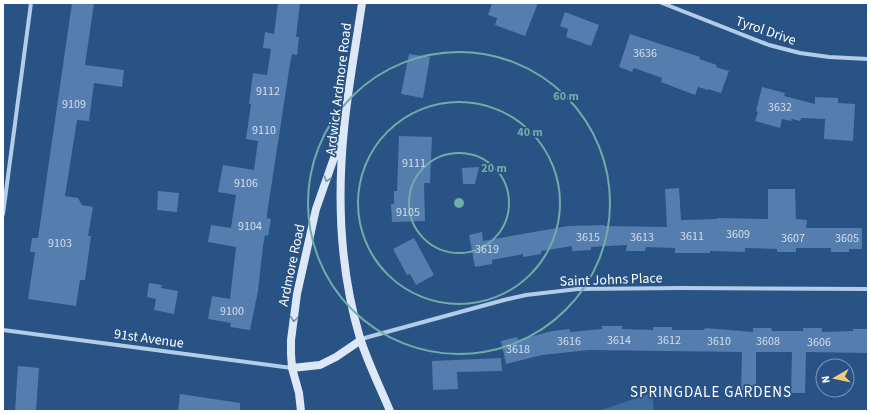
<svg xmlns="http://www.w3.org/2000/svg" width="871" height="414" font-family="'Source Sans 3',sans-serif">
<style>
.green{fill:#3d6ca1}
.building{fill:#557eae}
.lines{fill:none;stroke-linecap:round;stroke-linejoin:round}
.street{stroke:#b3cce7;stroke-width:4}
.secondary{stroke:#dde8f7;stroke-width:8}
.oneway{stroke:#718eb3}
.ring{fill:none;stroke:#6fada8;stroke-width:2}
.labels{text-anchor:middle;stroke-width:3.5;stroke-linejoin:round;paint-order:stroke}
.number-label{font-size:12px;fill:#d4dfeb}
.street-label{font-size:14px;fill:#fff;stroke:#295285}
.neighbourhood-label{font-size:15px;letter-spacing:1px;fill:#fff;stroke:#295285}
.centre{fill:#6fada8;stroke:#295285;stroke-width:2}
.ring-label{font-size:12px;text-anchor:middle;font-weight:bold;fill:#6fada8;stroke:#295285;stroke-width:3.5;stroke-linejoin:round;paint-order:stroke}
</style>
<rect width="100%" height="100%" fill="#295285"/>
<!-- green -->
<path class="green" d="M652 393 654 411H598Z"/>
<!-- building -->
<path class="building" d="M72 3H94L85 65 124 70 122 87 94 83 89 121 77 120 65 196 78 198 82 205 93 207 88 236H91L85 280H80L76 306 28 299 35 252H30L32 238H38Z
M278 3H300L296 37H299L297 55 292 54 290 64 267 214V218L271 219 268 236 265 235 263 246 258 291 250 330 230 327 231 323 208 319 212 296 230 299 236 247 208 242 211 225 231 228 236 195 218 192 223 165 254 170 258 141 246 139 251 104H249L253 73 267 75 271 49 263 48 265 32 274 34Z
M492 3H538L525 36 495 25 497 18 488 15Z
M565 12 599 25 591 46 566 37 568 29 560 26Z
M630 34 700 57 699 59 717 65 716 67 729 71 721 93 708 89V90L698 87 695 95 661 82 662 78 634 68 632 72 619 67Z
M409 54 430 57 423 98 401 94Z
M762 87 785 93 784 96 815 104V97L838 98V103L855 104 853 141 824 139 825 119 801 118 800 121 792 119 791 121 782 119 780 128 755 121 758 112 756 111Z
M399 136 432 137 430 183H424L425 221 392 222 391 204H394V191H397Z
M479 167 475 184H463L462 168Z
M679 188 681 220 717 219V218L768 219V189H795L796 219 807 220 806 228H862V249H849V252H831V248H796V252H777V249L745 248V252L710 251V253H675V248L646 247 645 251H626L627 245 591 247V250L572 251V246L541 251V254L523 257V254L492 260V264L475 267 469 235 482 232 483 241 568 226 604 225V226L667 227 665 189Z
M158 191 179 193 177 212 157 210Z
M414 238 434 275 416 285 410 274 407 275 393 249Z
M149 283 162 285 161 288 178 291 174 314 154 310 156 299 147 297Z
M602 326H622V329L653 330V327H672V330H704L705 328 753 332V328H771L772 331H803V328H822V332L853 331V329H868V353L806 352 805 393H791L792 352H756V390H741L742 352 589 350 542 355 506 364 501 341 517 337 518 340 552 331 570 329V332L602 329Z
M501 358 502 371 457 372 458 389 433 390 432 361Z
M18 366 39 368 36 411H15Z
M180 394 240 403V411H178Z"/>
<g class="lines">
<!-- street -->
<path class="street" d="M662 3 769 45 800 53 829 57 868 59
M3 214 31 3
M3 330 292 368
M361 339 504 300 526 295 578 289 681 288 868 289"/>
<!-- secondary -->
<path class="secondary" d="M362 3C356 45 348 87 344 129 337 199 340 271 360 338 368 363 380 387 390 411
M292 368 320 365 336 357 361 340
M301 411 299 393 292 368 291 354V340L297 294 316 209 341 138"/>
</g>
<!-- one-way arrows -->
<defs><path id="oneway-chevron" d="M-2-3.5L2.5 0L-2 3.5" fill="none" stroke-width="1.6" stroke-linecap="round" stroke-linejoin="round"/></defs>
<g class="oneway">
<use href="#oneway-chevron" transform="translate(327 179) rotate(109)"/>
<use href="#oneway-chevron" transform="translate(294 319) rotate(97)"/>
</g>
<!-- distance rings -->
<g class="ring">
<circle cx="459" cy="203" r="50"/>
<circle cx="459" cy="203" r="101"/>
<circle cx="459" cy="203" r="151"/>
</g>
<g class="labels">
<!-- number labels -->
<g class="number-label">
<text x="645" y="57">3636</text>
<text x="268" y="95">9112</text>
<text x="74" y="108">9109</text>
<text x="780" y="111">3632</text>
<text x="264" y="134">9110</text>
<text x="414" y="167">9111</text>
<text x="246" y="187">9106</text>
<text x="408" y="216">9105</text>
<text x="250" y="230">9104</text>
<text x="738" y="238">3609</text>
<text x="692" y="240">3611</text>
<text x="588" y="241">3615</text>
<text x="642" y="241">3613</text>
<text x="793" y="242">3607</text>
<text x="847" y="242">3605</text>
<text x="60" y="247">9103</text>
<text x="487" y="253">3619</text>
<text x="232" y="315">9100</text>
<text x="619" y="344">3614</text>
<text x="669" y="344">3612</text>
<text x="569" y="345">3616</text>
<text x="719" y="345">3610</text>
<text x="768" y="345">3608</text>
<text x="819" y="346">3606</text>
<text x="518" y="353">3618</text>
</g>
<!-- street labels -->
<g class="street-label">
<text transform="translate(766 30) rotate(19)" y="5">Tyrol Drive</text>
<text transform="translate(338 89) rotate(-83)" y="5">Ardwick Ardmore Road</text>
<text transform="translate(291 265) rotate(-78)" y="5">Ardmore Road</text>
<text transform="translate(611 279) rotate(-2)" y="5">Saint Johns Place</text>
<text transform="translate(149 338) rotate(8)" y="5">91st Avenue</text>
</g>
<!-- neighbourhood labels -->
<g class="neighbourhood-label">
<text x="711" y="397">SPRINGDALE GARDENS</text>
</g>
</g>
<circle cx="459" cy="203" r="6" class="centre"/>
<g class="ring-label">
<text x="566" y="100">60 m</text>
<text x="530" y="136">40 m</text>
<text x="494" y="172">20 m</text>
</g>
<!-- border -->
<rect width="871" height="414" fill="none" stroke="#ffffff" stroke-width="8"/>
<!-- north arrow -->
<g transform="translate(835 378) rotate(261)"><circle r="19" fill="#295285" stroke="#7f97b6"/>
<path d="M0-3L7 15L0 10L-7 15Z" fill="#efcb7a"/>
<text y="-6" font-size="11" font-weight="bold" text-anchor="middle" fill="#ffffff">N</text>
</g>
</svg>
